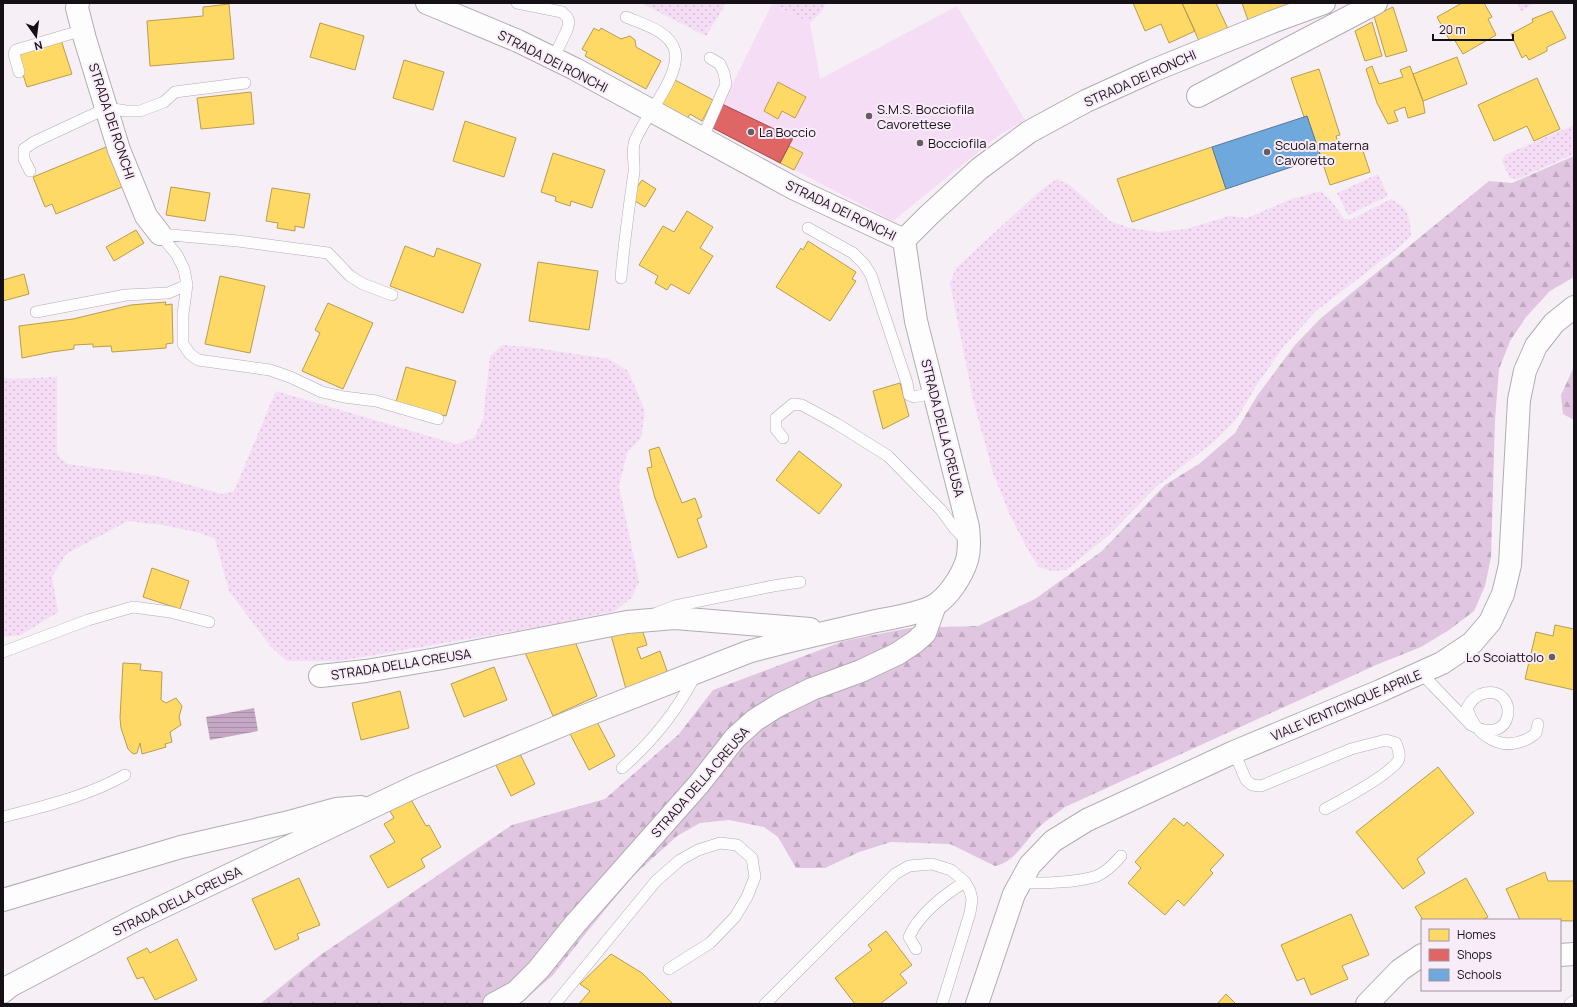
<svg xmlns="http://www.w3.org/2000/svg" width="1577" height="1007" font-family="Manrope,sans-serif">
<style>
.green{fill:url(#green-dots)}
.forest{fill:url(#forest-firs)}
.pitch{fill:#f5def5}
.water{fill:url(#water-rules)}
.homes{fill:#ffd966;stroke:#b99d4e}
.shops{fill:#e06666;stroke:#a34c4e}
.schools{fill:#6fa8dc;stroke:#547aa0}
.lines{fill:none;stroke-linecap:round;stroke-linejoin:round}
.service-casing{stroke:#b2acb2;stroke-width:12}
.minor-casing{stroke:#b2acb2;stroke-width:24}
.tertiary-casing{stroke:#b2acb2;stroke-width:24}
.service{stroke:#fefdfe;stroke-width:11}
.minor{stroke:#fefdfe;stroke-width:22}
.tertiary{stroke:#fefdfe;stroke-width:22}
.poi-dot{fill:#645e64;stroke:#f9ecf9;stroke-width:1.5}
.labels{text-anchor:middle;stroke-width:4;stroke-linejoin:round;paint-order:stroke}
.street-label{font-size:13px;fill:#151015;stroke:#f9ecf9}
.poi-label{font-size:13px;fill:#151015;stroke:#f9ecf9;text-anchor:start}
</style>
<defs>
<pattern id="green-dots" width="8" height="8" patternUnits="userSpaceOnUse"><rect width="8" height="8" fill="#f5def5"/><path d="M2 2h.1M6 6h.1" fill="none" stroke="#d1bdd1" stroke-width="1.8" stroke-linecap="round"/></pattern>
<pattern id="forest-firs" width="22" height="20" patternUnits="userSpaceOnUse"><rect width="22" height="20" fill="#e0c6e0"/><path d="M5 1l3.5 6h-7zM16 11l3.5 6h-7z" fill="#bfa9bf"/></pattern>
<pattern id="water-rules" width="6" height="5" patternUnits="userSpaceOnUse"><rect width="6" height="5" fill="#c5a7c5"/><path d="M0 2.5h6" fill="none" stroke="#a88fa8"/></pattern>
</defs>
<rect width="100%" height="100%" fill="#f6eff6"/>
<!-- green -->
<path class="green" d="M641 3H726L706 36Z
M771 3H826L822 11 810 23Z
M1517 3H1535L1521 11Z
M1574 125V154L1518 179 1510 178 1502 161 1505 155Z
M1378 174 1388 196 1348 215 1337 193Z
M1057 179 1071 186 1110 221 1130 228 1158 232 1186 229 1229 216 1247 218 1289 200 1321 191 1333 203 1344 219H1352L1391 199C1409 209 1410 216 1411 236L1398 248 1316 311 1284 346 1256 386 1236 420 1216 440 1156 487 1109 535 1066 570 1052 571 1039 567 1029 552 1010 515 993 473 973 399 950 283 956 268 1042 189Z
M502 345 529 347 609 359 628 371 645 411 641 438 627 453 619 486 639 582 632 597 615 611 544 626 339 661H287L271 647 229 591 215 539 200 533 163 525 128 521 66 554 52 577 58 612 21 635 3 637V377L11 379 57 377V454L67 464 157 476 222 494 234 491 276 391 456 444 474 438 483 419 490 356Z"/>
<!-- forest -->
<path class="forest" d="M1574 156V277L1550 291 1526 317 1510 341 1499 369 1495 420 1491 557 1485 586 1474 611 1449 630 1421 647 1376 665 1065 807C1056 814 1045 821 1037 829 1024 842 1014 863 995 866L950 844 891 842 859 852 825 868H796L778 837 764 827 729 820 700 823 677 836 633 876 582 938 553 975 520 1004H260L319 956 512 825 605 799 679 734 713 690 844 641 909 628 978 626 1035 599 1102 551 1165 485 1199 464 1235 433 1257 396 1295 345 1321 318 1489 181 1512 183Z
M1574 367V420L1563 414 1561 395Z"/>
<!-- pitch -->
<path class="pitch" d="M772 4 810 23 820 79 957 6 1025 120 998 136 893 221 711 127Z"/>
<!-- water -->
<path class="water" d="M254 708 258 731 210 740 206 717Z"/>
<!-- homes -->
<path class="homes" d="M1133 3H1182L1195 31 1169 43 1161 24 1145 31Z
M1182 3H1216L1229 31 1200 43Z
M1242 3H1289L1291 8 1249 23Z
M1462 3H1484L1492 17 1488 19 1496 35 1463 54 1454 39 1450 41 1437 17Z
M229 4 234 59 150 66 147 21 203 16V7Z
M1393 7 1407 51 1386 57 1374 16Z
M1552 11 1566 38 1547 47V51L1529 60 1526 55 1522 58 1511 34 1533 22 1532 19Z
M1372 22 1382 56 1365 61 1355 31Z
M320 23 364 36 355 70 310 57Z
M594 28 599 31 601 28 621 39 630 36 635 40 636 47 661 61 646 89 585 56 587 52 582 49Z
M61 40 72 74 27 87 16 53Z
M1457 57 1467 84 1423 101 1413 74Z
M404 60 444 72 433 110 393 98Z
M1372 66 1379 84 1403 77 1400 70 1410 66 1423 101 1425 113 1408 118 1405 107 1394 111 1398 121 1388 124 1377 103 1366 69Z
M1319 69 1340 135 1336 136 1340 148 1360 142 1370 172 1330 185 1307 116 1304 117 1291 78Z
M1537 78 1560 129 1534 141 1527 126 1494 141 1478 105Z
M675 80 713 100 702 121 690 114 685 122 659 109Z
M778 82 806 97 795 118 782 111 778 119 764 111Z
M251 92 254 124 201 129 197 98Z
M465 121 516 138 504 177 453 161Z
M111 145 127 185 56 214 52 204 45 207 33 177Z
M789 146 803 153 794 170 780 163Z
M1212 147 1226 189 1132 222 1117 179Z
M553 153 605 170 592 208 571 201 570 206 555 201 556 197 541 192Z
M642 180 656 189 645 207 630 198Z
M171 187 210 193 205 221 166 215Z
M272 188 310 194 304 228 295 226V231L277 228 278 223 266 221Z
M687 211 713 227 700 248 713 256 689 294 671 284 667 290 655 283 658 276 639 265 663 226 674 232Z
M136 230 144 243 114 261 106 247Z
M808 241 856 272 852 279 856 281 830 321 776 287 801 248 803 250Z
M405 246 434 257 437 248 481 264 463 313 390 286Z
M538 262 598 271 589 330 529 321Z
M24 274 29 294 3 301V280Z
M220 276 265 286 250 353 205 344Z
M166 302 165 305 172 304 173 343 166 344V348L112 352 111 346 93 347V344L74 345V349L52 352 22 358 19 326 73 319 131 305Z
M328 303 373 323 343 389 302 371 320 333 315 330Z
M406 367 456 381 446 416 396 402Z
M900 383 909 416 883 429 873 391Z
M659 447 682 503 695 498 702 517 697 519 707 547 678 558 655 498 647 468 652 467 649 450Z
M799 451 842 485 819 514 776 480Z
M152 568 189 581 180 609 143 597Z
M1555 625 1574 629V690L1525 679 1536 632 1553 636Z
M641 626 647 645 637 648 641 659 660 651 668 674 626 689 611 635Z
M574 639 597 696 553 716 524 650Z
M123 663 141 664 140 670 162 672 161 700 166 703 176 698 182 706 179 717 181 725 170 732 172 742 165 744 166 747 142 754 140 743 137 753 134 754 132 753 128 749 121 728 120 718Z
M494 667 507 700 464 717 451 684Z
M400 691 409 728 361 740 352 703Z
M595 718 615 756 589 770 569 732Z
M520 754 535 784 511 796 496 765Z
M1438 767 1474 813 1417 859 1425 873 1403 889 1356 832Z
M409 796 426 826 429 825 441 847 421 859 425 867 388 888 370 856 395 842 384 824 394 818 388 808Z
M1174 818 1184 826 1187 822 1224 855 1210 870 1213 873 1184 906 1178 900 1165 915 1128 883 1141 868 1135 862Z
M1545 872 1548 881H1574V921L1520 920 1506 889Z
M299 878 320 925 297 934 299 939 275 950 252 899Z
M1466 878 1488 917 1482 920H1423L1415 907Z
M1351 914 1369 955 1342 966 1348 979 1311 995 1304 978 1297 981 1281 945Z
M886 931 912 965 900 974 907 983 880 1004H855L835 978 872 950 868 945Z
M177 939 197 980 155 1000 143 977 137 979 127 958 147 948 150 953Z
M611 954 642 973 673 1004H579L590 991 580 984Z
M1226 994 1236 1004H1217Z"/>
<!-- shops -->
<path class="shops" d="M722 104 793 138 780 163 711 127Z"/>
<!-- schools -->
<path class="schools" d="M1307 116 1321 157 1226 189 1212 147Z"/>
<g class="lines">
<!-- service casing -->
<g class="service-casing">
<path id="service" d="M517 3 562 12 567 17 569 22 567 30 553 59
M19 72 14 54 16 50 83 30
M702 139 726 84 724 73 720 64 710 58
M30 171 24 159V149L34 142 107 108 126 111H140L164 102 175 92 245 83
M808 228 853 253 864 264 871 275 907 383 909 395 914 397 933 393
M160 234 177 255 184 269 187 285 183 314V344L190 354 198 360 270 370 290 377 322 392 344 397 376 401 438 419
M160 234 238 241 328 253 350 276 363 284 392 295
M621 278C624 242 629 207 634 172 635 162 631 150 635 141 644 117 681 76 675 51 670 31 642 24 626 17
M36 312 126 295 168 293 187 285
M783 438 776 429V418L793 404 802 405 837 424 888 456 941 510 955 529 967 541
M656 616 657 613 675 606 773 586 800 582
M3 652 88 620 133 607 170 612 209 622
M1421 673 1471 725C1516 749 1519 686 1485 693 1476 695 1471 700 1467 708 1474 733 1499 752 1525 740 1529 739 1532 736 1536 733L1538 724
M1234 752 1246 780 1252 785 1261 786 1351 749 1386 740 1396 743C1398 749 1401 755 1398 761 1388 776 1342 800 1325 809
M622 768C652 742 678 709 696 674
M3 817C45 806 88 796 125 775
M1020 883C1042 883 1076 883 1097 876 1106 872 1115 863 1121 856
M916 949 909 937C918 915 945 894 965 882
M555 1004 656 881 680 860 698 850 720 843 737 845 752 858 755 877 747 897 735 917 710 943 669 969
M765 1004 895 874 909 866 932 864 951 870 965 882 970 891 972 900 970 913 942 1004
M1570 1004 1574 1001"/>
</g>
<!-- minor casing -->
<g class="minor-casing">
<path id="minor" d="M78 3 77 8 85 39 119 150 146 216 160 234
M427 3 518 41 575 69 795 189 904 240 929 215 979 169 1029 132 1086 101 1152 71 1272 22 1324 3
M1198 96 1376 3
M320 676 366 671 437 659 627 622 675 618 810 629
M3 900 181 847 285 823 336 809 361 807
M1560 955 1574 954
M3 992 10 986 137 919 416 786 572 721 748 652C790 640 833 631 876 621 892 618 922 613 935 605 949 596 962 576 967 560 970 549 969 538 968 527L916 321 904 240
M494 1004 516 992 538 970 575 924 699 784 735 738 755 720 779 705 812 689 861 671 897 654 915 642 925 633 935 605
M1367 1004 1400 970 1422 955"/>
</g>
<!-- tertiary casing -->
<g class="tertiary-casing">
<path id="tertiary" d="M977 1004 1014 894 1030 865 1053 841 1087 820 1234 752 1380 691 1442 663 1472 643 1490 622 1503 594 1510 565 1519 400 1525 371 1536 346 1554 323 1574 307"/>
</g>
<!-- service -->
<use href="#service" class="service"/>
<!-- minor -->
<use href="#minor" class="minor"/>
<!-- tertiary -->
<use href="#tertiary" class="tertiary"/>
</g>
<!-- markers -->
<g class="poi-dot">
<circle cx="869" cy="116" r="4"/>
<circle cx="751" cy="132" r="4"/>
<circle cx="920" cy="143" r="4"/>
<circle cx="1267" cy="152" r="4"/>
<circle cx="1552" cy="657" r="4"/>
</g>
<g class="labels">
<!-- street labels -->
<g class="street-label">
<text transform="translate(553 61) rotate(27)" y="5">STRADA DEI RONCHI</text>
<text transform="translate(1140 78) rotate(-24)" y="5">STRADA DEI RONCHI</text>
<text transform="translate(112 121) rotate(72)" y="5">STRADA DEI RONCHI</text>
<text transform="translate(841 210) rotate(26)" y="5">STRADA DEI RONCHI</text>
<text transform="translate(943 428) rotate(76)" y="5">STRADA DELLA CREUSA</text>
<text transform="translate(401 664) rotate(-9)" y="5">STRADA DELLA CREUSA</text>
<text transform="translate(1346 705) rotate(-23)" y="5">VIALE VENTICINQUE APRILE</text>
<text transform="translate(700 782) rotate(-49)" y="5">STRADA DELLA CREUSA</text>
<text transform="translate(177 901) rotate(-26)" y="5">STRADA DELLA CREUSA</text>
</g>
<!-- poi labels -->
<g class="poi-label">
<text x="877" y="114">S.M.S. Bocciofila<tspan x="877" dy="15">Cavorettese</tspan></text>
<text x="759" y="137">La Boccio</text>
<text x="928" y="148">Bocciofila</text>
<text x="1275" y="150">Scuola materna<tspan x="1275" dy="15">Cavoretto</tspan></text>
<text x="1544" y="662" text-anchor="end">Lo Scoiattolo</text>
</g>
</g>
<!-- border -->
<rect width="1577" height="1007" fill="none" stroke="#151015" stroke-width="8"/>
<!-- legend -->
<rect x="1421" y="919" width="140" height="72" fill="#f9ecf9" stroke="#9e949e"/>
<rect x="1429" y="929" width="20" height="12" fill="#ffd966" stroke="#9e949e"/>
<text x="1457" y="939" font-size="12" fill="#151015">Homes</text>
<rect x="1429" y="949" width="20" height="12" fill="#e06666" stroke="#9e949e"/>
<text x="1457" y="959" font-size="12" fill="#151015">Shops</text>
<rect x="1429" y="969" width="20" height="12" fill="#6fa8dc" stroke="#9e949e"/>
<text x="1457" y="979" font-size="12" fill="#151015">Schools</text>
<!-- north arrow -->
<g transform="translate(36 36) rotate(166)" stroke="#f9ecf9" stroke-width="3" paint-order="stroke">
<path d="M0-3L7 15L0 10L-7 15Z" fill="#151015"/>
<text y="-6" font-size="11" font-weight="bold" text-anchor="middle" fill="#151015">N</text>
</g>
<!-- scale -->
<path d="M1433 34v6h80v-6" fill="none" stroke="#151015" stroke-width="2"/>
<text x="1439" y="34" font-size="12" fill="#151015" stroke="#f9ecf9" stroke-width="3" paint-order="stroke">20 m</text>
</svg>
